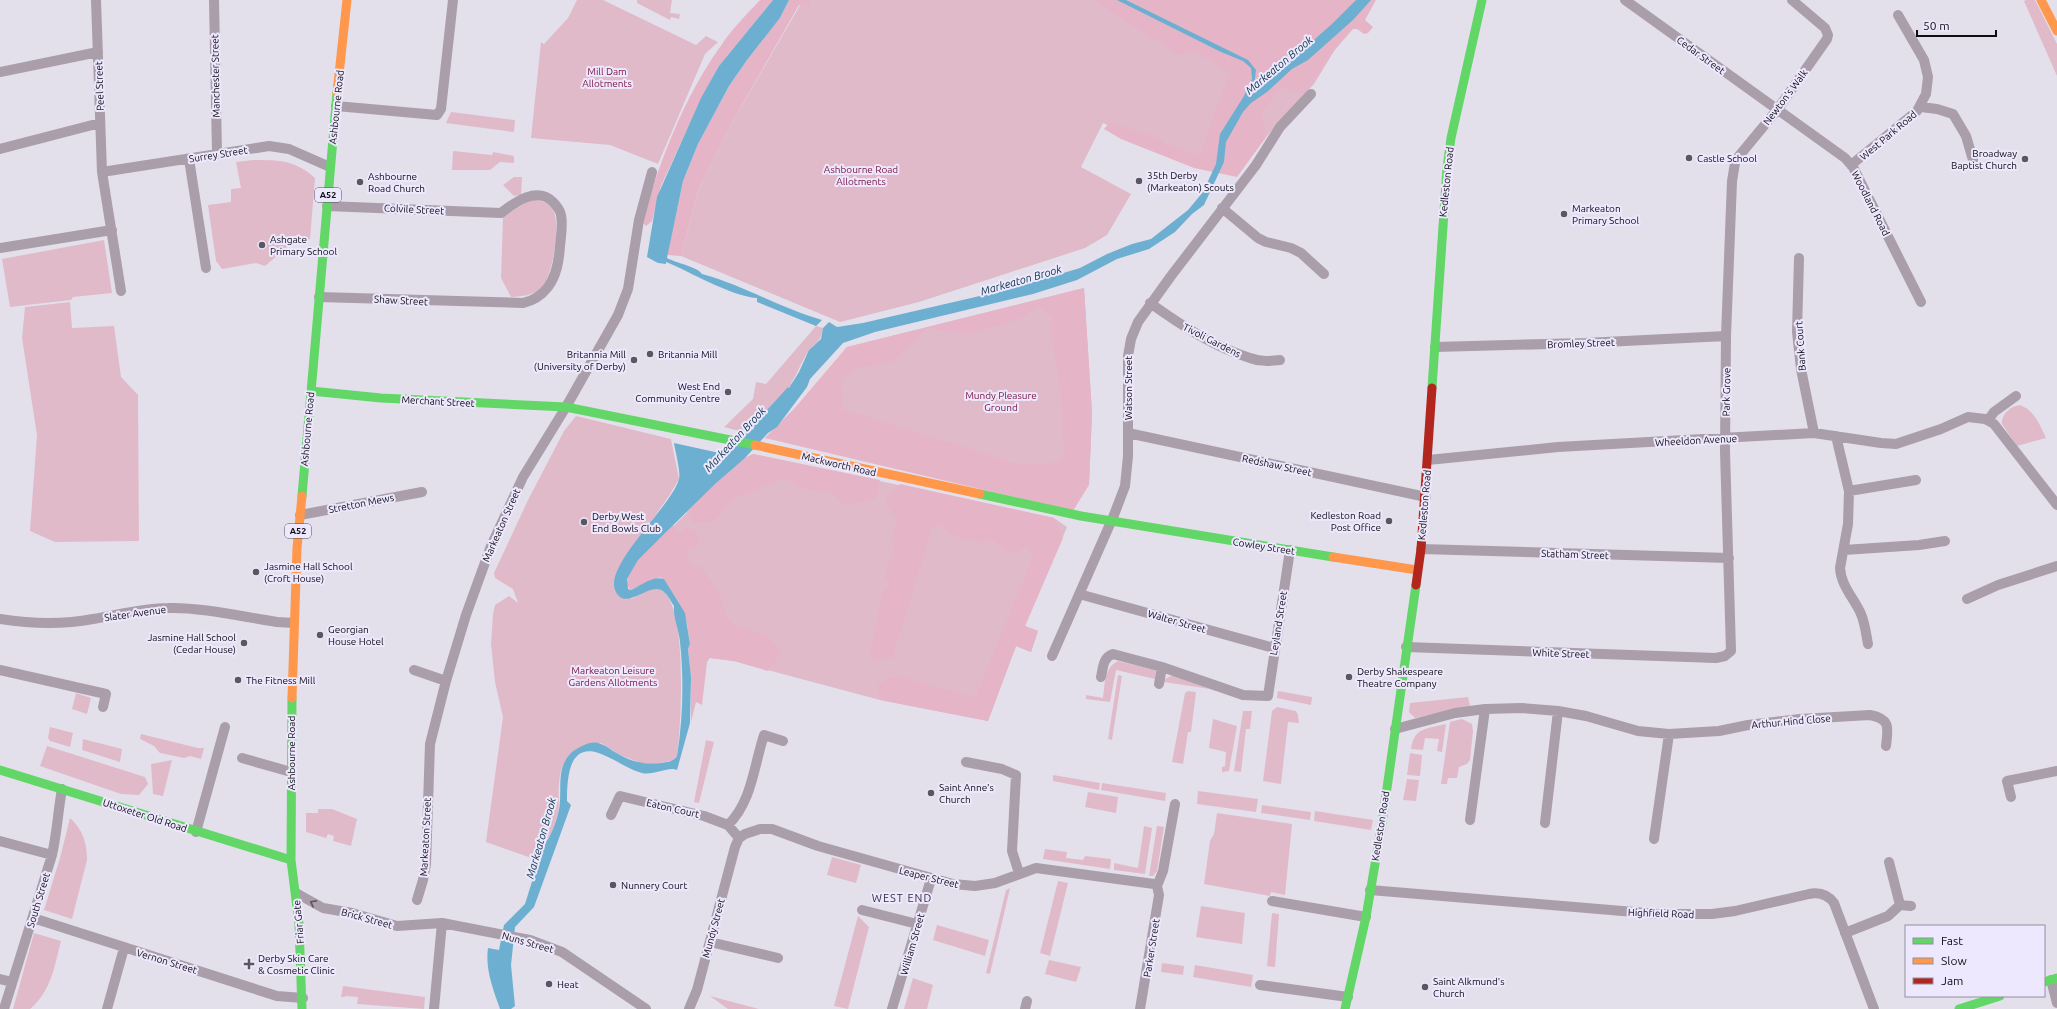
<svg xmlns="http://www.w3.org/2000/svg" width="2057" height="1009" font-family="Ubuntu,sans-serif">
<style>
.green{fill:#e1bac9}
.forest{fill:#e5b5c7;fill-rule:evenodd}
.water{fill:#6dafd0}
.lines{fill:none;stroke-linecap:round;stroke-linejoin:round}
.street{stroke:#a99eaa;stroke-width:10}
.fast{stroke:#63d668;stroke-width:9}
.slow{stroke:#ff974d;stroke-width:9}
.jam{stroke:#b3261e;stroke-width:9}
.oneway{stroke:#5c565f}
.poi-dot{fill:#59575f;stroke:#ede8fd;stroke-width:1.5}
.labels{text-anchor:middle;stroke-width:4;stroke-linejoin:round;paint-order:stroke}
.shield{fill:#ede8fd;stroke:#524f5a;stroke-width:1}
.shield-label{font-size:9px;font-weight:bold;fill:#0f0d14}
.street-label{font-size:10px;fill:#0f0d14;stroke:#ede8fd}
.park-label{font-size:10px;fill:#78133e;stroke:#ede8fd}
.poi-label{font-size:10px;fill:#0f0d14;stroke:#ede8fd;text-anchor:start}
.water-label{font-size:11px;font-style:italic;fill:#093446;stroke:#ede8fd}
.neighbourhood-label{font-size:11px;letter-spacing:1px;fill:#332f3f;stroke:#ede8fd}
</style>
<rect width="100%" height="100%" fill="#e3e0eb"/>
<!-- green -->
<path class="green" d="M577 0H603L696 45 706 36 718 42 705 54 658 164 610 145 531 138 541 42 544 44 568 18Z
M637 0H672L670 13 680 14 679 19 671 17 670 20 637 3Z
M798 0H1365L1314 84 1249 156 1204 169 1103 123 1081 167 1131 194 1107 235 1085 248 919 302 840 322 681 256 699 188 729 128 800 5 810 6Z
M2026 0H2035L2057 44V76L2024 1Z
M451 112 515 120 514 132 446 123Z
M453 151 492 155 493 152 514 156V163L500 162 490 170H452Z
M253 160C279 160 295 160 315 178L310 239 287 247 265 266 256 263 222 269 216 261 208 205 231 202V189L241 188 236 162Z
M514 177H522L521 195 514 196 503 185Z
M532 199C540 200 548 202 553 210 561 223 553 276 542 287 534 296 523 296 511 297L501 278 503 216Z
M104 240 112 293 73 297 71 300 10 307 2 259Z
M1084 288 1092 413 1089 485 765 438 795 408 847 347Z
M70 302 72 328 114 326 121 377 138 395 139 541 55 542 30 531 37 435 22 338 25 307Z
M816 326 823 328C820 345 815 341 808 352 801 362 798 373 791 383L792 384 757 421 754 425V429L746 433 724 427 753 399 756 382 766 384Z
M2020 405C2034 410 2040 425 2046 438L2017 446 2002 424C2001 414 2011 406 2020 405Z
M576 416 671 439 679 479 669 496 620 566 631 599C639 595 650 586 659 589 689 598 681 729 677 756L673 760 666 762 654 764 641 763 620 755 601 743C575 746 560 756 559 785 558 795 560 803 558 813 556 821 552 834 546 841 544 844 541 846 539 850L540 856 537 860 486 842 503 717 495 682 491 644 493 614 495 605 509 596 518 603 513 589 495 578 494 573 528 500 564 431Z
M753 454 1054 518 1067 527 1025 626 1038 631 1031 652 1016 646 988 721 880 700 734 661 710 658 687 623 664 579 660 577 654 579 668 532 715 484 745 458Z
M1118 661 1156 670 1155 679 1116 670 1110 702 1086 699V695L1103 698C1105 684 1104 668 1118 661Z
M1118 675 1122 676 1112 740 1108 739Z
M1171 676H1175L1210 689 1164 682 1165 679Z
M1188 691 1196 692 1191 732H1188L1183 764 1172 762 1185 693Z
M1278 691 1312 697 1311 705 1277 698Z
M76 693 91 698 87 714 72 709Z
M1468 697 1470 706 1415 718 1409 712 1410 703Z
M1277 707 1296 711 1298 715 1299 723 1288 722 1281 784 1263 781 1272 711Z
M1243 711H1252L1250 729H1246L1241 772 1234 771Z
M1213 719 1237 726 1229 771 1222 772V767L1225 766 1226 752 1209 748Z
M1462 719 1472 724 1473 731 1470 760 1467 764 1459 767 1457 778H1448L1447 784H1441L1450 722Z
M1446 724 1442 752 1437 751 1439 739 1425 738 1423 750 1411 749C1414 727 1427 729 1446 724Z
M50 727 73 733 70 747 50 741 48 738Z
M141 734 198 748H204L201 759 190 756 184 758 160 753 154 746 140 739Z
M83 739 122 749 120 762 82 750Z
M706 740 714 742 699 803 694 802Z
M47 746 145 777 148 784 139 795 121 794 40 766Z
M1410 753 1422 755 1420 776 1407 775Z
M172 760 163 796 153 794 151 764Z
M1053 775 1100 783 1099 790 1053 781Z
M1407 779 1419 780 1416 801 1403 800Z
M1102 783 1166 793 1165 801 1101 790Z
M1198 791 1258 799 1256 812 1197 804Z
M1088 792 1118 797 1116 813 1085 807Z
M1262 805 1311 812 1310 820 1261 813Z
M318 809H332L357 819 351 846 333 841 334 836 328 834 326 838 306 832V813H318Z
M1315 811 1373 820 1371 830 1314 821Z
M1217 813 1292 824 1285 895 1271 892 1270 896 1204 884 1210 841 1214 834Z
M70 818C83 830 87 843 87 860L72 919 44 910 60 858Z
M1144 826 1152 828 1145 874 1114 870V863L1138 868Z
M1157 826 1164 827 1157 871 1153 876H1149Z
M1045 849 1067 852 1066 858 1083 860 1085 856 1111 859 1110 869 1043 859Z
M832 857 861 865 856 883 827 875Z
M1058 881 1068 883 1050 956 1040 953Z
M1010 888 990 974 986 973 1006 890Z
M1201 906 1245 913 1242 944 1196 937Z
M1272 913 1279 914 1275 967 1267 966Z
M858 916 869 927 848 1009 834 1006Z
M937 925 989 940 985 956 933 940Z
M34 933 61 941C54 967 52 990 30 1009H13Z
M1049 960 1081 967 1076 982 1045 974Z
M1162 963 1184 966 1183 975 1161 972Z
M1195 965 1253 975 1251 987 1193 977Z
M913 978 933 985 927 1009H904Z
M343 986 425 997 424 1009 357 1004 358 997 345 996V997H341Z
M710 996 759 1009H728Z"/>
<!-- forest -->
<path class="forest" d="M760 0H773L719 66 701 99 661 186 652 221 646 226 642 222C660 161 683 99 720 47 731 30 746 15 760 0Z
M789 0H809L811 7 799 5 729 128 699 188 681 256 667 255 683 181 698 144 729 86 747 60 780 18Z
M1094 0H1376L1365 20 1373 27 1368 33 1364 34 1357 29H1353L1333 52 1311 86 1303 93 1292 91 1282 87C1274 96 1266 107 1260 118L1265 124 1267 136 1237 177 1194 168 1121 139 1104 129 1110 122 1155 137 1164 143 1200 155 1214 113 1230 73 1195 51 1186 52 1178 55C1151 35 1121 20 1094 0Z
M1084 288 1092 413 1089 485 1073 511 765 438 795 408 847 347ZM1038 305 1052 317 1051 335 1061 394 1064 456 1051 464H1018L843 409 842 380 853 369 893 361 928 328 952 333H973L1022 318Z
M753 454 880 480 876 499 842 505 832 492 806 490 784 478 732 500 714 522 692 523 687 512C707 492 727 467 753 454Z
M900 484 1054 518 1063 538 1025 626 1038 631 1031 652 1016 646 988 721 880 700 878 685 886 679 898 676 972 697 977 694 1033 556 1027 547 1019 552 1004 551 1000 545 991 539 982 544 947 533 940 524 932 528 893 657 874 661 870 653 882 595 889 583 885 577 894 546 892 540 896 520 885 501Z
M673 525 679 534 685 527 697 532 700 543 695 548 687 551 691 565 701 567 716 587 726 614 731 623 769 637 781 654 768 671 734 661 710 658 707 662 702 705 696 702 691 722V677L688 649 690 644 687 623 679 602 664 579 660 577 631 590 627 586C626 561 658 543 673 525Z"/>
<!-- water -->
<path class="water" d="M773 0H789L780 18 747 60 729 86 698 144 683 181 667 258C676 263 698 267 702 274 743 285 780 308 822 320L816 326 757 302V298C730 296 691 272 666 262V264L658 263 647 257 657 197 701 98 719 66Z
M1117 0H1126L1248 60 1256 70 1253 94 1333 23 1356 0H1371L1353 20 1308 60 1292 69 1267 92 1251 103 1243 112 1226 142 1224 162 1204 205 1192 214 1175 232 1149 249 1117 259 1077 280 1033 294 875 332 843 343 810 379 807 387 777 427 768 433 745 458 715 484 648 550 638 560 627 579 628 589 631 590C640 586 653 575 664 579L685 613 690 644 688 649 691 677 690 723 677 770C669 766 653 776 642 773 630 770 619 762 608 757 570 737 567 773 567 801L571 805 534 907 515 927 511 965 515 1006 511 1009H500C493 989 485 969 488 948L499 950 504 925 525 904 540 856V848C541 845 543 844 546 842 551 836 556 822 558 814 564 793 554 770 571 753 574 750 578 748 582 746 599 737 605 747 620 755 633 762 646 765 661 763 667 762 673 762 677 756 683 719 684 679 680 642 679 630 673 618 674 606 670 600 667 593 661 590 647 583 625 613 615 590 605 564 672 506 679 479 681 472 675 451 674 443L724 454 746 433 754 429 753 426 757 421 788 387 789 388 799 372 809 350 821 339 823 328 829 322 837 327 863 323 1010 289 1080 268 1107 254 1132 244 1151 239 1188 210 1203 192 1216 164 1220 134 1244 96 1252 79 1251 68 1243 61 1221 52Z"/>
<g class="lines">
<!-- street -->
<path class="street" d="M96 0 102 172 121 291
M214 0 217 153
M1625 0 1845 158 1853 167 1921 302
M0 72 98 52
M336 106 437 115 441 109 453 0
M1921 107 1937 109 1953 114 1966 136 1973 160
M0 149 100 123
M189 159 206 268
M1851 165 1917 111 1926 94 1928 77 1924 60 1898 15
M102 172 269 146 289 149 330 167
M1222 208 1258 238 1266 242 1291 248 1301 253 1324 274
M0 248 112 230
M1799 258 1797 332 1801 369 1814 433
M319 297 523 303C533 301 541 296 548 287 557 275 559 260 560 246 561 236 563 225 561 215 560 210 557 206 553 202 537 186 515 202 501 213L327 206
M1150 303C1181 325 1214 347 1250 358 1260 362 1270 361 1280 360
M1435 347 1585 343 1726 336
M1988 420 1994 412 2016 396
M1128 433 1426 497
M1836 436 1849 491 1848 524 1840 568C1841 586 1854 598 1861 614 1865 623 1866 634 1868 644
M1428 460 1558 447 1814 433 1881 443 1896 444 1941 429 1968 417 1985 419 1994 424 2057 505
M1849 491 1916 480
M300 515 422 492
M1421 549 1729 558
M1844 550 1919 545 1945 541
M1079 594 1274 648
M1967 599 1998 585 2057 566
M0 619C32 624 62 625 93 619 118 615 143 608 168 608 202 607 243 617 277 622L294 623
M1406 647 1716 658 1725 656 1731 651 1725 451 1726 336 1732 181 1735 163 1739 156 1777 110 1827 39 1828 35 1825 28 1792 0
M1052 656 1114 515 1125 486 1128 456V356L1131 339 1138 322 1171 276 1256 165 1280 127 1311 94
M0 670 106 694 103 707
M414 670 446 681
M1101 677C1103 668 1103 657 1113 654L1162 667 1243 695 1268 696 1290 550
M1159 684 1162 667
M1395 729 1455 713 1485 709 1522 708 1558 711 1586 716 1638 731 1669 734 1719 731 1748 725 1800 719 1870 715C1891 719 1888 728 1886 746
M242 758 291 772
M966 762 1002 769 1016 775 1012 851 1019 873
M2011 797 2007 781 2057 771
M611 815 620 796 704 816 728 825 739 838
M1470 820 1485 709
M1545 823 1558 711
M728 825C752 802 754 765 764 735L783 741
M196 832 225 727
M1654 839 1669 734
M0 841 52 855
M1157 886 1163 871 1175 804
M1370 890 1658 914H1712L1735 911 1809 894C1819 892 1828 895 1834 903L1874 1009
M296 893 323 908 352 913 397 926 442 923 530 940 562 952 646 1009
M417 900 423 880 426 864 430 744 446 681 466 615 491 546 523 477 566 407 618 315 628 289 639 220 652 172
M1272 901 1366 917
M1900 905 1911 906
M862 910 917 924
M33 918 277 996 303 998
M1845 933 1888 916 1900 905 1889 862
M710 942 778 958
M0 979 12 982
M2051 980 2057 1003
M1260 985 1348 997
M4 1009 52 855C57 833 58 811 62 789
M107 1009 124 948
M434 1009 442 923
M689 1009 697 990 735 847 739 838 745 834 760 829H772L818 846 953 884 975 886 995 883 1036 868 1154 884 1157 886
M892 1009 931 879
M1025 1009 1027 1001
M1140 1009 1159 895 1157 886"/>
<!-- fast -->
<path class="fast" d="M1432 388 1447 168 1451 138 1482 0
M311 391 381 398 566 407 755 445
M980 494 1081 516 1333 557
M302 496 337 93
M292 698 291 860 299 924 302 1009
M0 770 291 860
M2044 982 2057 978
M1345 1009 1366 917 1382 823 1416 585
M1959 1009 2000 996"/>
<!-- slow -->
<path class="slow" d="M2041 0 2057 31
M337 93 347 0
M755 445 980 494
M1333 557 1417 570
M292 698 297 548 302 496"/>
<!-- jam -->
<path class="jam" d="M1416 585 1421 549 1432 388"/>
</g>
<!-- one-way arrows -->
<defs><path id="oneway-chevron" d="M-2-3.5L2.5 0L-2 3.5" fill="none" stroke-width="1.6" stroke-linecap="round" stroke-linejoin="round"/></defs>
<use class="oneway" href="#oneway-chevron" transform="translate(313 903) rotate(-152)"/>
<!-- markers -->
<g class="poi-dot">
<circle cx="1689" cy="158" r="4"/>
<circle cx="2025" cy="159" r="4"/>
<circle cx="1139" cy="181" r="4"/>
<circle cx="360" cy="182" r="4"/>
<circle cx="1564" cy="214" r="4"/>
<circle cx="262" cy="245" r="4"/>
<circle cx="650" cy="354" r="4"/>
<circle cx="634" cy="360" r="4"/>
<circle cx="728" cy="392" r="4"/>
<circle cx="1389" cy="521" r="4"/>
<circle cx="584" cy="522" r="4"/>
<circle cx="256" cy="572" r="4"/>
<circle cx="320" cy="635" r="4"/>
<circle cx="244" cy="643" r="4"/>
<circle cx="1349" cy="677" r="4"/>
<circle cx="238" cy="680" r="4"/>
<circle cx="931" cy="793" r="4"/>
<circle cx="613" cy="885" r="4"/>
<path d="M247 958h4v4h4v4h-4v4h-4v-4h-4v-4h4z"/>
<circle cx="549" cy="984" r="4"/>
<circle cx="1425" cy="987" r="4"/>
</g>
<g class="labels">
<!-- shield labels -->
<g class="shield">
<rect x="315" y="188" width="26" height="14" rx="3"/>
<rect x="285" y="524" width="26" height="14" rx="3"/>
</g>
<g class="shield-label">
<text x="328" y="198">A52</text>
<text x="298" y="534">A52</text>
</g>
<!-- street labels -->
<g class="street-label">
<text transform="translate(1701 55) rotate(36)" y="4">Cedar Street</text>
<text transform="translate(215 76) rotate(-91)" y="4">Manchester Street</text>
<text transform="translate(99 86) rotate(-92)" y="4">Peel Street</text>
<text transform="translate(1785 97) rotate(-53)" y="4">Newton's Walk</text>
<text transform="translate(336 107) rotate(-84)" y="4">Ashbourne Road</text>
<text transform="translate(1888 135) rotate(-40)" y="4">West Park Road</text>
<text transform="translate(218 154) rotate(-9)" y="4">Surrey Street</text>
<text transform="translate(1446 182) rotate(-84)" y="4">Kedleston Road</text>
<text transform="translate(1871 203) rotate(63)" y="4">Woodland Road</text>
<text transform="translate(414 209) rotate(3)" y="4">Colvile Street</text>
<text transform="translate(401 300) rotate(3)" y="4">Shaw Street</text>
<text transform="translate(1212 340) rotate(27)" y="4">Tivoli Gardens</text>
<text transform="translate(1581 343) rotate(-2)" y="4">Bromley Street</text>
<text transform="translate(1800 346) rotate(-94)" y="4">Bank Court</text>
<text transform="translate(1128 388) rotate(-90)" y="4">Watson Street</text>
<text transform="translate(1726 392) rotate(-89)" y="4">Park Grove</text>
<text transform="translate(438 401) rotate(3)" y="4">Merchant Street</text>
<text transform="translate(307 429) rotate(-85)" y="4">Ashbourne Road</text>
<text transform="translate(1696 440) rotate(-3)" y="4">Wheeldon Avenue</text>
<text transform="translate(839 464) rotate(13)" y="4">Mackworth Road</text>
<text transform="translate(1277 465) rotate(12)" y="4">Redshaw Street</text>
<text transform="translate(361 503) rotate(-11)" y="4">Stretton Mews</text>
<text transform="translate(1424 505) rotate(-85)" y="4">Kedleston Road</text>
<text transform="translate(501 525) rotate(-66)" y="4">Markeaton Street</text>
<text transform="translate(1264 546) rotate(9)" y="4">Cowley Street</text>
<text transform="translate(1575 554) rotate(2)" y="4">Statham Street</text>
<text transform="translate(135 613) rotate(-8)" y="4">Slater Avenue</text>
<text transform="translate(1177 621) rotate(16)" y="4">Walter Street</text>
<text transform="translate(1278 623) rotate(-81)" y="4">Leyland Street</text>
<text transform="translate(1561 653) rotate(2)" y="4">White Street</text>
<text transform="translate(1791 721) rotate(-5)" y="4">Arthur Hind Close</text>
<text transform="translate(291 753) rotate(-90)" y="4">Ashbourne Road</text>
<text transform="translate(673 808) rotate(13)" y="4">Eaton Court</text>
<text transform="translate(145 815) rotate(18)" y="4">Uttoxeter Old Road</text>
<text transform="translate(1380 826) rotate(-81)" y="4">Kedleston Road</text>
<text transform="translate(425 837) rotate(-87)" y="4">Markeaton Street</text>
<text transform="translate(929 877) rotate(14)" y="4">Leaper Street</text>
<text transform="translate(38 900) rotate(-73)" y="4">South Street</text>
<text transform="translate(1661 913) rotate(2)" y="4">Highfield Road</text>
<text transform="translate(367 918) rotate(15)" y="4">Brick Street</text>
<text transform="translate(298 922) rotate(-95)" y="4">Friar Gate</text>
<text transform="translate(713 928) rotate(-75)" y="4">Mundy Street</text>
<text transform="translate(528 942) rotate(16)" y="4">Nuns Street</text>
<text transform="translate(912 944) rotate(-74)" y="4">William Street</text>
<text transform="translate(1151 948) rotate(-81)" y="4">Parker Street</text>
<text transform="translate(167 961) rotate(17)" y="4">Vernon Street</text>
</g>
<!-- park labels -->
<g class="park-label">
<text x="607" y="75">Mill Dam<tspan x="607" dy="12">Allotments</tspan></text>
<text x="861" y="173">Ashbourne Road<tspan x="861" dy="12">Allotments</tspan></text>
<text x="1001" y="399">Mundy Pleasure<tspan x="1001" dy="12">Ground</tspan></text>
<text x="613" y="674">Markeaton Leisure<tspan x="613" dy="12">Gardens Allotments</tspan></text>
</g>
<!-- poi labels -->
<g class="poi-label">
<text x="2017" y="157" text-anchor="end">Broadway<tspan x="2017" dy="12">Baptist Church</tspan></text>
<text x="1697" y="162">Castle School</text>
<text x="1147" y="179">35th Derby<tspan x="1147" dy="12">(Markeaton) Scouts</tspan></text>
<text x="368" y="180">Ashbourne<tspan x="368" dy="12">Road Church</tspan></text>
<text x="1572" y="212">Markeaton<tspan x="1572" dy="12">Primary School</tspan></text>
<text x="270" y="243">Ashgate<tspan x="270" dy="12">Primary School</tspan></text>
<text x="626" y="358" text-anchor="end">Britannia Mill<tspan x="626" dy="12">(University of Derby)</tspan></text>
<text x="658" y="358">Britannia Mill</text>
<text x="720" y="390" text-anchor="end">West End<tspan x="720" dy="12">Community Centre</tspan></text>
<text x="1381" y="519" text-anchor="end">Kedleston Road<tspan x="1381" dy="12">Post Office</tspan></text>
<text x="592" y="520">Derby West<tspan x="592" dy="12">End Bowls Club</tspan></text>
<text x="264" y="570">Jasmine Hall School<tspan x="264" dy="12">(Croft House)</tspan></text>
<text x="328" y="633">Georgian<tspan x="328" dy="12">House Hotel</tspan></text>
<text x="236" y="641" text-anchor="end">Jasmine Hall School<tspan x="236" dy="12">(Cedar House)</tspan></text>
<text x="1357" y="675">Derby Shakespeare<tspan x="1357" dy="12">Theatre Company</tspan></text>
<text x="246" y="684">The Fitness Mill</text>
<text x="939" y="791">Saint Anne's<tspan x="939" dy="12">Church</tspan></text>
<text x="621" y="889">Nunnery Court</text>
<text x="258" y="962">Derby Skin Care<tspan x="258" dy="12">&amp; Cosmetic Clinic</tspan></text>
<text x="1433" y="985">Saint Alkmund's<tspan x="1433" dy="12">Church</tspan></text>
<text x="557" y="988">Heat</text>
</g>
<!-- water labels -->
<g class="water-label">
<text transform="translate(1279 65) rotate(-40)" y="4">Markeaton Brook</text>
<text transform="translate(1021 280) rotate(-16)" y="4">Markeaton Brook</text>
<text transform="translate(735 439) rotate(-47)" y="4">Markeaton Brook</text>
<text transform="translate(541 838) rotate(-74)" y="4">Markeaton Brook</text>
</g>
<!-- neighbourhood labels -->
<g class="neighbourhood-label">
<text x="902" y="902">WEST END</text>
</g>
</g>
<!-- legend -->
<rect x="1905" y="925" width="140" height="72" fill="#ede8fd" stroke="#9490a0"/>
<rect x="1913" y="938" width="20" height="6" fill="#63d668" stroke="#9490a0"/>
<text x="1941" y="945" font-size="12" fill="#0f0d14">Fast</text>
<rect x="1913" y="958" width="20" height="6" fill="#ff974d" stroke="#9490a0"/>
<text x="1941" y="965" font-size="12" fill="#0f0d14">Slow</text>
<rect x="1913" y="978" width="20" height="6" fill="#b3261e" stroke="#9490a0"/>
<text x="1941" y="985" font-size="12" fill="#0f0d14">Jam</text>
<!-- scale -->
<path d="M1917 30v6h79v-6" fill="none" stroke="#0f0d14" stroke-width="2"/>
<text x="1923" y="30" font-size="12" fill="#0f0d14" stroke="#ede8fd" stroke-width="3" paint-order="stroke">50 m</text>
</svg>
